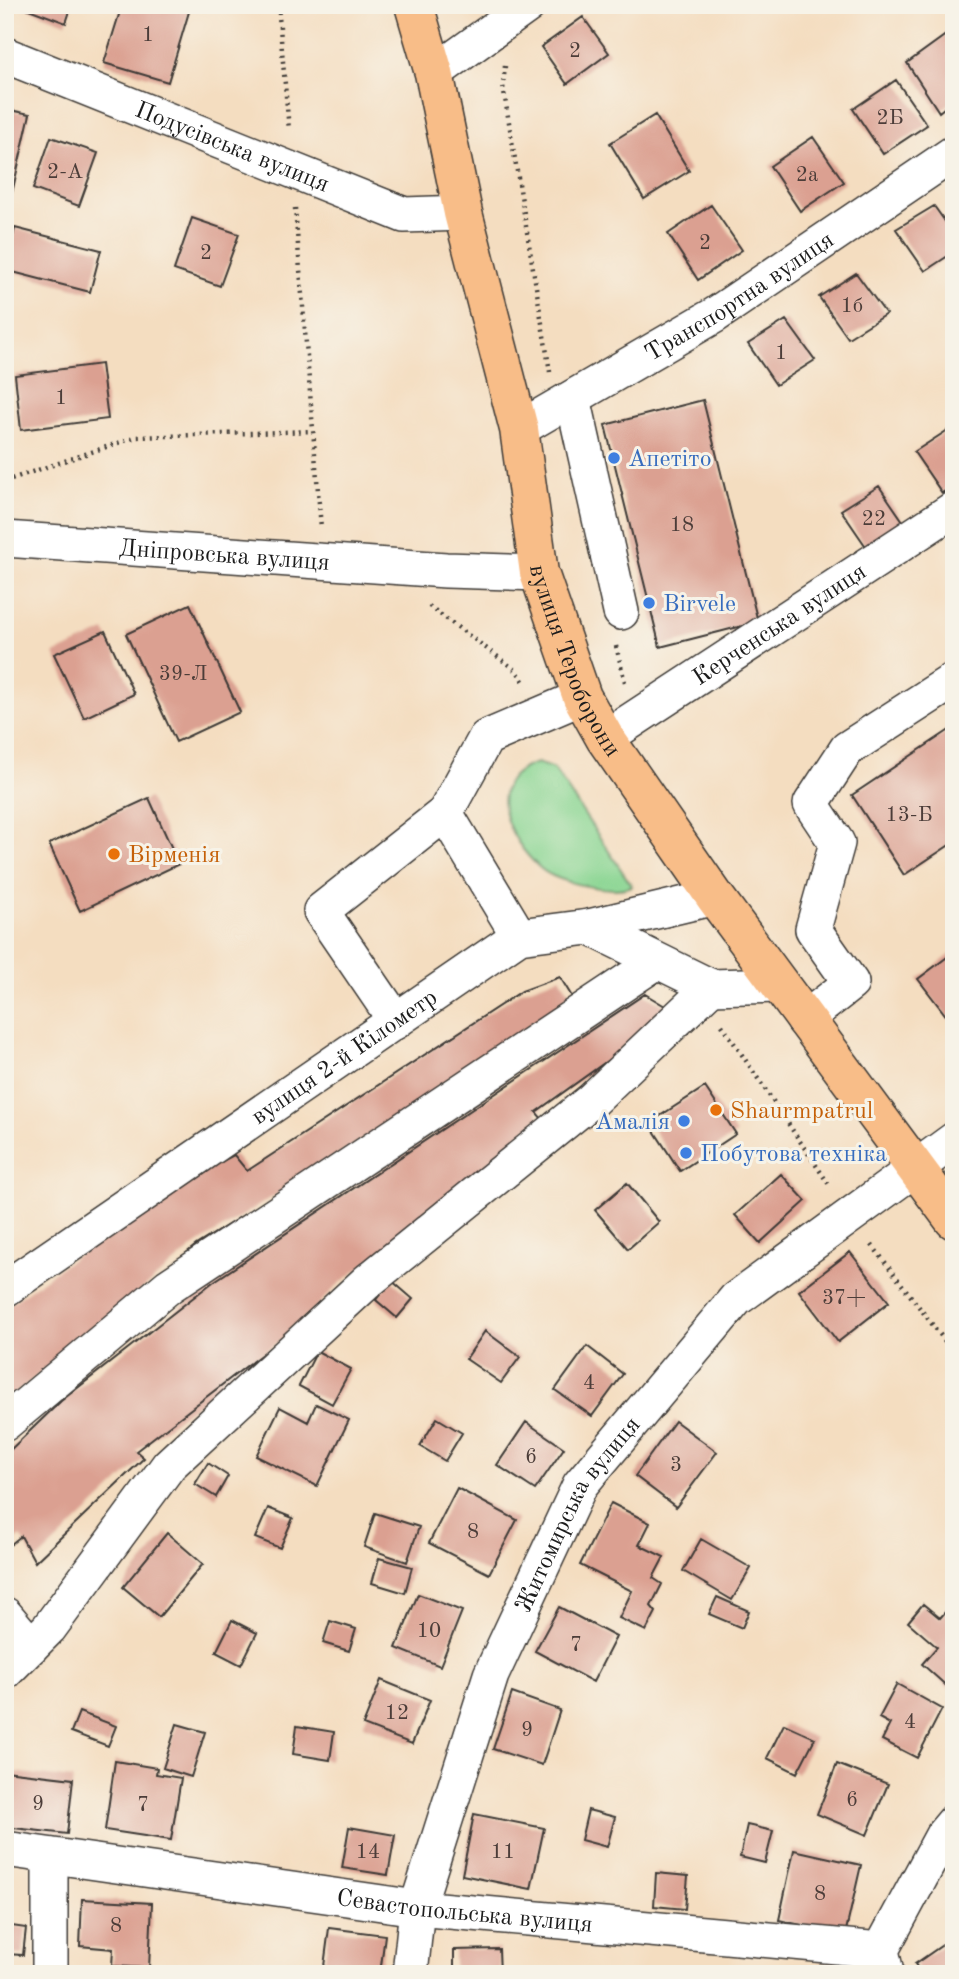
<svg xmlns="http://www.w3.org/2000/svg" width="959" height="1979" font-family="'Old Standard TT',serif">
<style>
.green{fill:#89d592;stroke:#527857;stroke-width:2}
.building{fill:#dba091}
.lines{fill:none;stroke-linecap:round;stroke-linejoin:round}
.minor-casing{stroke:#3c3935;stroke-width:38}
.major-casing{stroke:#3c3935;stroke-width:41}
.path{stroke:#3c3935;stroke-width:4.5;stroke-dasharray:2 5;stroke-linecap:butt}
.minor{stroke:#fff;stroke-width:35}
.major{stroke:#f8bd88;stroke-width:38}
.shop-dot{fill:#3f7fe0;stroke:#f7f3e8;stroke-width:2.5}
.food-dot{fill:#e8710a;stroke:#f7f3e8;stroke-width:2.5}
.labels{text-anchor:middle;stroke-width:6;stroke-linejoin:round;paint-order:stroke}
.number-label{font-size:21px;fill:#4c3d39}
.street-label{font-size:24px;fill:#1c1c1c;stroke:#f7f3e8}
.shop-label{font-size:24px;fill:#366cbe;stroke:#f7f3e8;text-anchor:start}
.food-label{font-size:24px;fill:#c56008;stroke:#f7f3e8;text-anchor:start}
</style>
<rect width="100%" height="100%" fill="#f7f3e8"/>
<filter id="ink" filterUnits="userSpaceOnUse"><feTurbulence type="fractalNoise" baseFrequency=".0143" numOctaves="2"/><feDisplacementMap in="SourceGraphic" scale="14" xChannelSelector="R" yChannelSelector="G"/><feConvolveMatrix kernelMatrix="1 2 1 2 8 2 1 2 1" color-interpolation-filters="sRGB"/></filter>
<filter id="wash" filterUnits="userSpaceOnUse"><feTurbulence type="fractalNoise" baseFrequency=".00686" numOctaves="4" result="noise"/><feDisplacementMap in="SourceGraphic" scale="28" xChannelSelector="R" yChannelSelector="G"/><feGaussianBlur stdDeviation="1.57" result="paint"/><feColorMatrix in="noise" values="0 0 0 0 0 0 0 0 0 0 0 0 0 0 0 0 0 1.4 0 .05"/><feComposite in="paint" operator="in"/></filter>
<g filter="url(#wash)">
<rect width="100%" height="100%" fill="#f4ddc0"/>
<!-- green -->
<path class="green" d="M537 763 554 769 632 886C612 894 557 883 540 868 508 839 478 781 537 763Z"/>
<g id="blocks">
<!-- building -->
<path class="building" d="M18 5H72L66 23Z
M122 5H191L168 82 104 63Z
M583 17 609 53 567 84 541 47Z
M954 29V100L939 112 907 63Z
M896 80 927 125 883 154 853 109Z
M5 109 30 114 12 193 5 191Z
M655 115 689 171 644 199 610 143Z
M51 137 98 153 79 206 33 189Z
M813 137 844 182 800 211 770 166Z
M711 205 742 250 698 280 668 234Z
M934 206 954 234V252L925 271 896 229Z
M192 218 239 234 220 286 174 270Z
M15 228 101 250 90 292 5 270Z
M856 273 886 314 848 338 819 297Z
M786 320 815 360 776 385 748 344Z
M101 364 108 419 21 430 15 375Z
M703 400 758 622 660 647 605 425Z
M951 428 954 485 942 493 914 452Z
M879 486 907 527 869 551 841 510Z
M190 604 240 712 176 742 126 634Z
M105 631 134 694 84 718 54 654Z
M954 727V842L904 875 852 795Z
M149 798 179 864 80 911 49 844Z
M954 952V1026L918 979Z
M560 977 577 1005 196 1245 5 1402V1308L169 1188 234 1155 247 1171 522 991Z
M645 994 675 1012 536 1112 549 1127 340 1283 292 1331 136 1451 144 1458 35 1562 21 1536 5 1549V1455L61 1401 213 1282Z
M705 1087 736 1134 680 1171 649 1123Z
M781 1174 806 1201 760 1243 735 1215Z
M627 1183 659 1222 628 1249 595 1210Z
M850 1252 889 1302 838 1342 799 1291Z
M391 1280 413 1299 397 1318 376 1300Z
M485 1331 520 1357 501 1383 466 1359Z
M587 1346 623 1374 592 1416 555 1390Z
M317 1351 351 1369 332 1404 299 1386Z
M316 1404 349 1420 317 1486 256 1456 280 1407 308 1422Z
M437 1418 462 1433 445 1461 420 1446Z
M675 1421 717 1452 676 1507 635 1476Z
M526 1422 564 1448 535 1490 497 1465Z
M208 1463 228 1476 216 1497 195 1484Z
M457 1488 517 1520 489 1574 429 1543Z
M611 1503 650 1523 639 1545 664 1557 653 1578 662 1584 651 1606 656 1612 646 1631 619 1618 632 1591 580 1565Z
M268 1508 293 1518 280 1548 255 1538Z
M375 1513 419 1527 407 1562 364 1547Z
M167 1533 203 1564 159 1617 123 1587Z
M701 1539 751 1568 732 1600 683 1571Z
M379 1558 412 1567 405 1593 372 1583Z
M418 1594 462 1611 440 1666 396 1648Z
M717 1597 749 1611 742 1628 709 1614Z
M954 1602V1686L951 1690 922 1664 937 1647 908 1622 923 1604 940 1618Z
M559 1607 616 1637 593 1682 535 1651Z
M232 1620 257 1633 241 1665 216 1652Z
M330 1621 356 1629 349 1651 323 1643Z
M381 1680 430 1700 412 1744 363 1725Z
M897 1684 942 1709 917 1758 882 1740 890 1724 879 1718Z
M512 1693 560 1710 542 1765 493 1749Z
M79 1712 116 1726 108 1746 71 1732Z
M177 1724 205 1732 191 1777 163 1768Z
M784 1724 815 1738 797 1773 767 1758Z
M297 1726 334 1732 330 1760 293 1754Z
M115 1761 157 1768 156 1774 181 1778 171 1840 105 1830Z
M837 1764 888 1784 867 1835 817 1814Z
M5 1771 73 1779 67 1834 5 1827Z
M588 1810 615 1817 607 1847 581 1840Z
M474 1814 544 1828 531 1889 462 1875Z
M747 1825 773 1831 765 1863 740 1857Z
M349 1827 395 1835 388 1875 342 1868Z
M794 1850 861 1865 845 1935 779 1920Z
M656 1873 688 1876 685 1909 654 1906Z
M5 1890H11L7 1924H5Z
M82 1899 152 1903 149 1968 112 1966 113 1949 80 1946Z
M5 1925 26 1928 23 1955 5 1954Z
M329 1928 385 1935 380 1974H323Z
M954 1937V1974H922L915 1964Z
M499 1949 500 1974H454V1950Z"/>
</g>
</g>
<g filter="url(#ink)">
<use href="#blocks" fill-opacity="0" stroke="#3c3935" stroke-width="2"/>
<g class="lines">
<!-- minor casing -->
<g class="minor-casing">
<g id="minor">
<path id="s1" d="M5 55 404 215 463 213"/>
<path d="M434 73 528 5"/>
<path d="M573 398 621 612"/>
<path id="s2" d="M519 429 715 315 954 153"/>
<path id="s3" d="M5 539 446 570 539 573"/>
<path id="s4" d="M605 738 954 509"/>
<path d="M445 813 519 936"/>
<path d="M589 927 711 987 777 985"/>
<path d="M804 1020 851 983 813 929 837 843 811 804 847 749 954 680"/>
<path d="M396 1021 321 911 445 813 486 738 582 697"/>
<path id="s5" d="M5 1289 519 936 589 927 715 897"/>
<path d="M5 1423 169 1286 656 962"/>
<path d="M5 1615 31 1646"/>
<path d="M5 1672 49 1628 169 1465 368 1281 592 1100 711 987"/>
<path id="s6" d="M5 1849 417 1908 881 1950"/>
<path d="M50 1856V1974"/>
<path d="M886 1973 881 1950 943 1835 954 1822"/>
<path id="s7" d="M410 1974 417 1908 491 1675 580 1485 736 1299 954 1140"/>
</g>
</g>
<!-- major casing -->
<g class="major-casing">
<g id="major">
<path id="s8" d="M414 5 434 73 463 213 519 429 539 573 582 697 605 738 715 897 954 1220"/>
</g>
</g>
<!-- path -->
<path class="path" d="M278 5 289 130
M505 66 503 86 550 372
M295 208 321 528
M5 481 136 437 312 431
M429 606 517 671 525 684
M616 646 625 682
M722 1025 830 1186
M872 1245 954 1353"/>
<!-- minor -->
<use href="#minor" class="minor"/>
<!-- major -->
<use href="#major" class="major"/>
</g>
</g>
<!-- markers -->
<g class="shop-dot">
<circle cx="614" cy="458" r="7"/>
<circle cx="649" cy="603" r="7"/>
<circle cx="684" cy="1121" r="7"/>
<circle cx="686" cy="1153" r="7"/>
</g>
<g class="food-dot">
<circle cx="114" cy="854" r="7"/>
<circle cx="716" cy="1110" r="7"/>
</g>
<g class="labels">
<!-- number labels -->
<g class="number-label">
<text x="148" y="41">1</text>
<text x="575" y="57">2</text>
<text x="890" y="124">2Б</text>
<text x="65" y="178">2-А</text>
<text x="807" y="181">2а</text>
<text x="705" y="249">2</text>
<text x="206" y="259">2</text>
<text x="852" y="312">1б</text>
<text x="781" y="359">1</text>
<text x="61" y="404">1</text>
<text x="874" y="525">22</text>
<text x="682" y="531">18</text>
<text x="183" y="680">39-Л</text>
<text x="909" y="821">13-Б</text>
<text x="844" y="1304">37+</text>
<text x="589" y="1389">4</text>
<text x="531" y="1463">6</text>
<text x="676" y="1471">3</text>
<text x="473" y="1538">8</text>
<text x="429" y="1637">10</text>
<text x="576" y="1651">7</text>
<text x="397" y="1719">12</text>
<text x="910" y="1728">4</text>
<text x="527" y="1736">9</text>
<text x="852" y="1806">6</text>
<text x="38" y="1810">9</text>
<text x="143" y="1811">7</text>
<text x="368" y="1858">14</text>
<text x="503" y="1858">11</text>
<text x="820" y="1900">8</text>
<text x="116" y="1932">8</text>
</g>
<!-- street labels -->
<g class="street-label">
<text dy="8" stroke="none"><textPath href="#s1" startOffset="245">Подусівська вулиця</textPath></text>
<text dy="8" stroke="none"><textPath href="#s2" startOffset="257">Транспортна вулиця</textPath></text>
<text dy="8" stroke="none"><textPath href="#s3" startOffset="220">Дніпровська вулиця</textPath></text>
<text dy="8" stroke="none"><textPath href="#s4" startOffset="208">Керченська вулиця</textPath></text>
<text dy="8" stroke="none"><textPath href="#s8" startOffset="677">вулиця Тероборони</textPath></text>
<text dy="8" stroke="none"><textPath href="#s5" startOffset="411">вулиця 2-й Кілометр</textPath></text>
<text dy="8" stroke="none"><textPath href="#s7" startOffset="494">Житомирська вулиця</textPath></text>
<text dy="8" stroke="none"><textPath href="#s6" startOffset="464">Севастопольська вулиця</textPath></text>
</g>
<!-- shop labels -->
<g class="shop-label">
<text x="628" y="466">Апетіто</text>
<text x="663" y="611">Birvele</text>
<text x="670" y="1129" text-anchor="end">Амалія</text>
<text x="700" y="1161">Побутова техніка</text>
</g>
<!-- food labels -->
<g class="food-label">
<text x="128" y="862">Вірменія</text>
<text x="730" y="1118">Shaurmpatrul</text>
</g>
</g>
<!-- margin -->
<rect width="959" height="1979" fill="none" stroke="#f7f3e8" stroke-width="28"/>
</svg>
